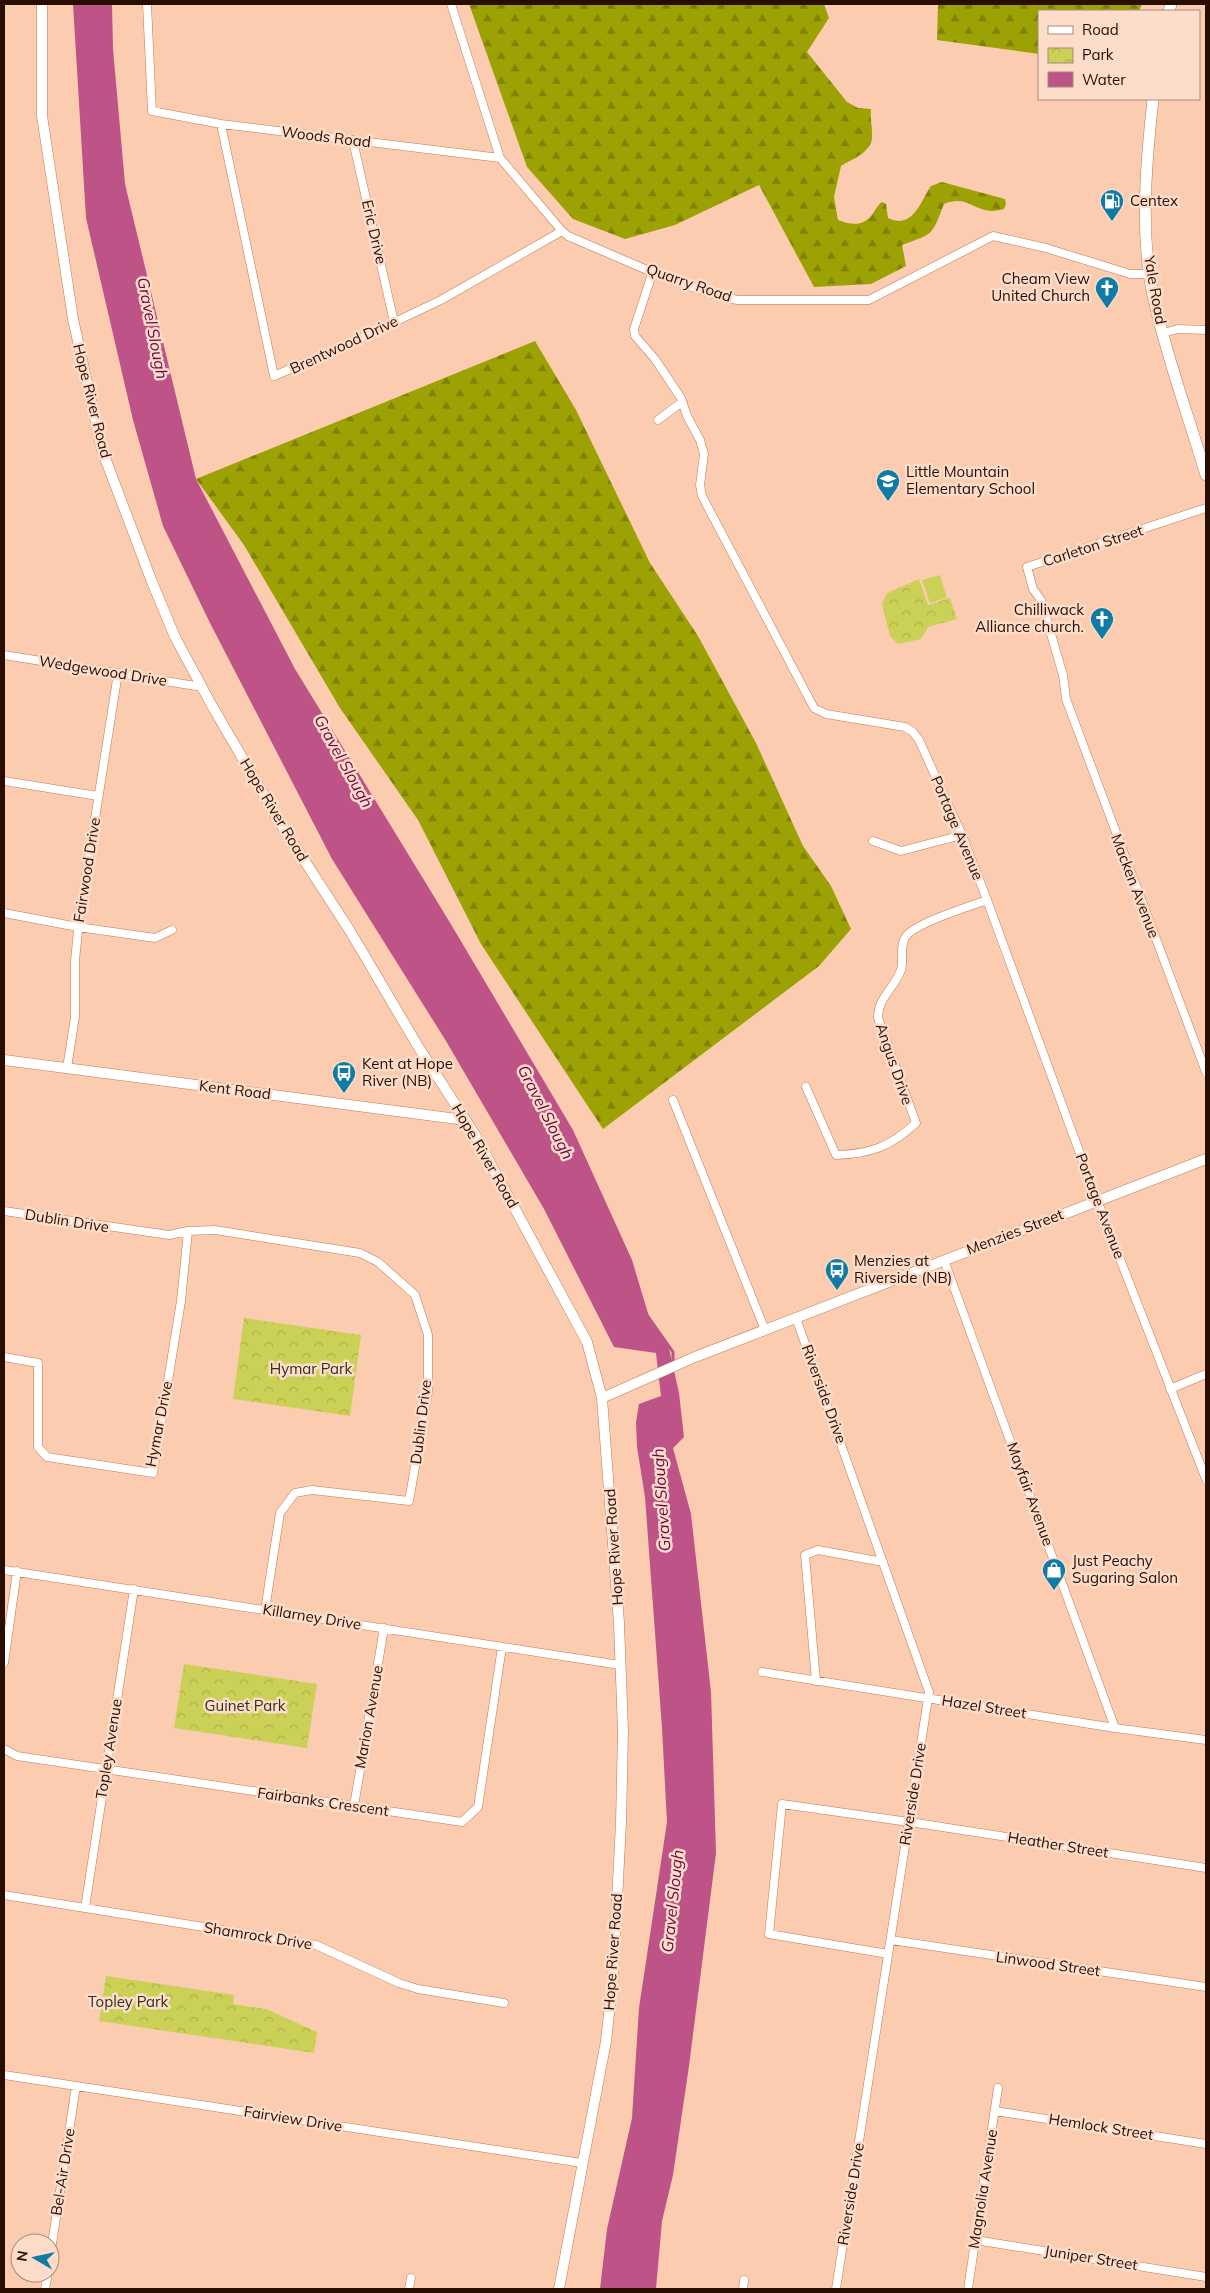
<svg xmlns="http://www.w3.org/2000/svg" width="1210" height="2293" font-family="Mulish,sans-serif">
<style>
.grass{fill:#cbd156}
.forest{fill:url(#forest-firs)}
.park{fill:url(#park-crowns)}
.water{fill:#be5388}
.lines{fill:none;stroke-linecap:round;stroke-linejoin:round}
.stream{stroke:#be5388;stroke-width:3}
.minor-casing{stroke:#c27a4d;stroke-width:9}
.tertiary-casing{stroke:#c27a4d;stroke-width:11}
.secondary-casing{stroke:#c27a4d;stroke-width:12}
.minor{stroke:#fff;stroke-width:8}
.tertiary{stroke:#fff;stroke-width:10}
.secondary{stroke:#fff;stroke-width:11}
.labels{text-anchor:middle;stroke-width:5;stroke-linejoin:round;paint-order:stroke}
.street-label{font-size:15px;fill:#280d00;stroke:#fdddca}
.poi-label{font-size:15px;fill:#280d00;stroke:#fdddca;text-anchor:start}
.park-label{font-size:15px;fill:#2f311b;stroke:#fdddca}
.water-label{font-size:16px;font-style:italic;fill:#6c0142;stroke:#fdddca}
</style>
<defs>
<pattern id="forest-firs" width="22" height="20" patternUnits="userSpaceOnUse" patternTransform="scale(1.25)"><rect width="22" height="20" fill="#9ca104"/><path d="M5 1l3.5 6h-7zM16 11l3.5 6h-7z" fill="#7f8203"/></pattern>
<pattern id="park-crowns" width="20" height="18" patternUnits="userSpaceOnUse" patternTransform="scale(1.25)"><rect width="20" height="18" fill="#cbd156"/><path d="M2 6a3 3 0 1 1 6 0M12 15a3 3 0 1 1 6 0" fill="none" stroke="#aeb249"/></pattern>
</defs>
<rect width="100%" height="100%" fill="#fbccb0"/>
<!-- grass -->
<path class="grass" d="M940 575 947 598 930 603 922 580Z"/>
<!-- forest -->
<path class="forest" d="M469 4H824L829 18 807 52 847 102 858 108 871 109C870 118 872 125 872 133 874 152 854 158 841 166L834 197 838 220C853 226 865 226 874 212 877 207 878 205 882 202L886 204 888 218C913 230 920 202 931 186L942 182 1005 199 1006 204 1004 209C1000 210 995 211 991 211 971 209 966 195 944 204 931 237 934 233 902 245L906 266 871 284 814 287 759 185 675 225 625 239 573 219 527 167Z
M938 4H1142L1139 11H1039V54L937 40Z
M535 341 576 410 650 563 698 636 756 743 803 846 831 886 851 929 819 966 603 1129 481 944 418 820 340 708 244 545 196 479Z"/>
<!-- park -->
<path class="park" d="M919 579 928 605 950 598 957 619 928 627 921 639 898 644 890 636 882 604 887 593Z
M244 1318 361 1335 350 1416 233 1399Z
M184 1664 317 1684 307 1748 174 1728Z
M106 1976 234 1995 233 2004 266 2009 317 2032 314 2053 99 2021Z"/>
<!-- water -->
<path class="water" d="M73 4H112L113 49 125 184 196 479 295 669 449 921 573 1130 632 1260 650 1320 669 1348 679 1393 684 1437 673 1448 691 1514 711 1692 716 1853 689 2066 673 2175 662 2221 656 2289H600L607 2229 632 2118 639 2008 667 1822 662 1728 645 1497 637 1447 636 1422 639 1404 661 1396 656 1353 614 1347 544 1209 446 1041 332 859 210 623 163 526 133 420 86 218Z"/>
<g class="lines">
<!-- stream -->
<path class="stream" d="M647 1315 673 1352V1365"/>
<!-- minor casing -->
<g class="minor-casing">
<path id="minor" d="M147 4 152 111 221 124 500 158
M451 4 500 158 562 231 568 236C623 259 679 287 737 300H869L993 236 1046 248 1130 274H1150
M221 124 274 376 344 346 441 300 562 231
M353 141 394 322
M653 271 634 329 635 336 655 359 681 398 687 416 700 440 704 454 700 485 702 496 814 708 826 714 905 727 913 732 919 740 962 835 987 900 1097 1200 1206 1479
M1163 333 1178 329 1206 330
M658 420 682 402
M1206 508 1027 567 1033 589 1041 600 1063 675 1066 699 1206 1072
M4 655 202 687
M4 781 98 796
M873 841 901 851 962 835
M4 913 78 927 155 938 172 930
M67 1068 75 1017V961L79 920 118 673
M806 1087 836 1155C870 1154 890 1147 916 1123L878 1018C878 997 894 989 901 970 904 960 899 946 906 936 918 922 968 907 987 900
M673 1100 765 1330
M4 1211 169 1235 188 1231 215 1230 360 1253 378 1262 415 1295 428 1335V1392L409 1501 312 1490 295 1493 280 1513 265 1610
M944 1260 1115 1728
M796 1318 929 1692 836 2289
M4 1357 38 1363V1447L47 1457 153 1473 181 1301 188 1231
M1170 1389 1206 1374
M4 1570 620 1665
M4 1663 17 1571
M762 1672 1115 1728 1206 1740
M816 1681 805 1555 818 1550 883 1562
M4 1749 17 1756 462 1822 478 1807 502 1647
M354 1806 384 1628
M910 1822 1206 1868
M4 1895 316 1945 399 1983 418 1989 504 2003
M85 1908 134 1589
M891 1940 1206 1987
M888 1954 769 1934 782 1804 909 1822
M4 2075 582 2163
M995 2111 1206 2144
M975 2240 1206 2277
M50 2257 76 2086
M45 2289 48 2273
M409 2289 411 2278
M743 2289 744 2280
M968 2289 998 2088"/>
</g>
<!-- tertiary casing -->
<g class="tertiary-casing">
<path id="tertiary" d="M42 4V116L73 319 102 450 152 582 175 637 211 704 282 826 350 931 419 1048 475 1135 587 1342 602 1398 619 1623 623 1731 621 1823 613 1978 606 2041 559 2289
M4 1060 465 1120
M602 1398 695 1357 1206 1159"/>
</g>
<!-- secondary casing -->
<g class="secondary-casing">
<path id="secondary" d="M1169 11 1171 4
M1153 99C1146 163 1139 240 1155 304 1168 361 1189 418 1206 475"/>
</g>
<!-- minor -->
<use href="#minor" class="minor"/>
<!-- tertiary -->
<use href="#tertiary" class="tertiary"/>
<!-- secondary -->
<use href="#secondary" class="secondary"/>
</g>
<!-- icons -->
<defs>
<g id="fuel-pin" transform="scale(1.25)"><path d="M0 17L-7.5 6A9.5 9.5 0 1 1 7.5 6Z" fill="#107ba5" stroke="#fdddca"/><path d="M-5.5-6h7V0h2V4h1.3V-2.5L3-4.5l.8-.8L6-3V5H2.5V1h-1V6h-7ZM-4.2-4.7v3.2H.2V-4.7Z" fill="#fff"/></g>
<g id="church-pin" transform="scale(1.25)"><path d="M0 17L-7.5 6A9.5 9.5 0 1 1 7.5 6Z" fill="#107ba5" stroke="#fdddca"/><path d="M-1.2-6h2.4v3.5h3.3v2.4h-3.3V6h-2.4V-.1h-3.3v-2.4h3.3Z" fill="#fff"/></g>
<g id="school-pin" transform="scale(1.25)"><path d="M0 17L-7.5 6A9.5 9.5 0 1 1 7.5 6Z" fill="#107ba5" stroke="#fdddca"/><path d="M0-5L7-2L0 1L-7-2ZM-4 1L0 2.5L4 1V4Q0 6-4 4Z" fill="#fff"/></g>
<g id="bus-pin" transform="scale(1.25)"><path d="M0 17L-7.5 6A9.5 9.5 0 1 1 7.5 6Z" fill="#107ba5" stroke="#fdddca"/><path d="M-5-6H5V4H4V6H2V4H-2V6H-4V4H-5ZM-3.5-4V0h7V-4ZM-3.5 1.2v1.5H-2V1.2ZM2 1.2v1.5H3.5V1.2Z" fill="#fff"/></g>
<g id="shop-pin" transform="scale(1.25)"><path d="M0 17L-7.5 6A9.5 9.5 0 1 1 7.5 6Z" fill="#107ba5" stroke="#fdddca"/><path d="M-5-2.5h2.3a2.7 3.5 0 0 1 5.4 0H5L5.5 6h-11ZM-1.5-2.5h3a1.5 2.3 0 0 0-3 0Z" fill="#fff"/></g>
</defs>
<g fill-rule="evenodd">
<use href="#fuel-pin" x="1112" y="201"/>
<use href="#church-pin" x="1107" y="288"/>
<use href="#school-pin" x="888" y="481"/>
<use href="#church-pin" x="1102" y="619"/>
<use href="#bus-pin" x="344" y="1073"/>
<use href="#bus-pin" x="837" y="1270"/>
<use href="#shop-pin" x="1054" y="1570"/>
</g>
<g class="labels">
<!-- street labels -->
<g class="street-label">
<text transform="translate(326 137) rotate(7)" y="5">Woods Road</text>
<text transform="translate(374 232) rotate(77)" y="5">Eric Drive</text>
<text transform="translate(689 283) rotate(19)" y="5">Quarry Road</text>
<text transform="translate(1155 290) rotate(80)" y="5">Yale Road</text>
<text transform="translate(344 345) rotate(-25)" y="5">Brentwood Drive</text>
<text transform="translate(92 401) rotate(76)" y="5">Hope River Road</text>
<text transform="translate(1093 546) rotate(-18)" y="5">Carleton Street</text>
<text transform="translate(103 671) rotate(9)" y="5">Wedgewood Drive</text>
<text transform="translate(274 810) rotate(59)" y="5">Hope River Road</text>
<text transform="translate(957 828) rotate(67)" y="5">Portage Avenue</text>
<text transform="translate(87 870) rotate(-81)" y="5">Fairwood Drive</text>
<text transform="translate(1135 886) rotate(69)" y="5">Macken Avenue</text>
<text transform="translate(894 1064) rotate(71)" y="5">Angus Drive</text>
<text transform="translate(235 1090) rotate(7)" y="5">Kent Road</text>
<text transform="translate(485 1156) rotate(60)" y="5">Hope River Road</text>
<text transform="translate(1100 1206) rotate(69)" y="5">Portage Avenue</text>
<text transform="translate(67 1221) rotate(9)" y="5">Dublin Drive</text>
<text transform="translate(1015 1232) rotate(-21)" y="5">Menzies Street</text>
<text transform="translate(824 1394) rotate(70)" y="5">Riverside Drive</text>
<text transform="translate(421 1422) rotate(-83)" y="5">Dublin Drive</text>
<text transform="translate(159 1424) rotate(-79)" y="5">Hymar Drive</text>
<text transform="translate(1030 1494) rotate(70)" y="5">Mayfair Avenue</text>
<text transform="translate(614 1547) rotate(-94)" y="5">Hope River Road</text>
<text transform="translate(312 1617) rotate(9)" y="5">Killarney Drive</text>
<text transform="translate(984 1707) rotate(9)" y="5">Hazel Street</text>
<text transform="translate(369 1717) rotate(-80)" y="5">Marion Avenue</text>
<text transform="translate(109 1749) rotate(-81)" y="5">Topley Avenue</text>
<text transform="translate(913 1794) rotate(-81)" y="5">Riverside Drive</text>
<text transform="translate(323 1802) rotate(8)" y="5">Fairbanks Crescent</text>
<text transform="translate(1058 1845) rotate(9)" y="5">Heather Street</text>
<text transform="translate(258 1936) rotate(9)" y="5">Shamrock Drive</text>
<text transform="translate(613 1952) rotate(-86)" y="5">Hope River Road</text>
<text transform="translate(1048 1964) rotate(8)" y="5">Linwood Street</text>
<text transform="translate(293 2119) rotate(9)" y="5">Fairview Drive</text>
<text transform="translate(1101 2127) rotate(9)" y="5">Hemlock Street</text>
<text transform="translate(63 2172) rotate(-81)" y="5">Bel-Air Drive</text>
<text transform="translate(983 2189) rotate(-81)" y="5">Magnolia Avenue</text>
<text transform="translate(851 2194) rotate(-81)" y="5">Riverside Drive</text>
<text transform="translate(1091 2258) rotate(9)" y="5">Juniper Street</text>
</g>
<!-- poi labels -->
<g class="poi-label">
<text x="1130" y="206">Centex</text>
<text x="1090" y="284" text-anchor="end">Cheam View<tspan x="1090" dy="17">United Church</tspan></text>
<text x="906" y="477">Little Mountain<tspan x="906" dy="17">Elementary School</tspan></text>
<text x="1084" y="615" text-anchor="end">Chilliwack<tspan x="1084" dy="17">Alliance church.</tspan></text>
<text x="362" y="1069">Kent at Hope<tspan x="362" dy="17">River (NB)</tspan></text>
<text x="854" y="1266">Menzies at<tspan x="854" dy="17">Riverside (NB)</tspan></text>
<text x="1072" y="1566">Just Peachy<tspan x="1072" dy="17">Sugaring Salon</tspan></text>
</g>
<!-- park labels -->
<g class="park-label">
<text x="311" y="1374">Hymar Park</text>
<text x="245" y="1711">Guinet Park</text>
<text x="128" y="2007">Topley Park</text>
</g>
<!-- water labels -->
<g class="water-label">
<text transform="translate(153 328) rotate(79)" y="6">Gravel Slough</text>
<text transform="translate(344 761) rotate(61)" y="6">Gravel Slough</text>
<text transform="translate(546 1112) rotate(63)" y="6">Gravel Slough</text>
<text transform="translate(661 1500) rotate(-94)" y="6">Gravel Slough</text>
<text transform="translate(672 1901) rotate(-84)" y="6">Gravel Slough</text>
</g>
</g>
<!-- border -->
<rect width="1210" height="2293" fill="none" stroke="#280d00" stroke-width="10"/>
<!-- legend -->
<rect x="1038" y="10" width="162" height="90" fill="#fdddca" stroke="#a88a79"/>
<rect x="1048" y="26" width="25" height="8" fill="#ffffff" stroke="#a88a79"/>
<text x="1082" y="35" font-size="15" fill="#280d00">Road</text>
<rect x="1048" y="48" width="25" height="15" fill="url(#park-crowns)" stroke="#a88a79"/>
<text x="1082" y="60" font-size="15" fill="#280d00">Park</text>
<rect x="1048" y="72" width="25" height="15" fill="#be5388" stroke="#a88a79"/>
<text x="1082" y="85" font-size="15" fill="#280d00">Water</text>
<!-- north arrow -->
<g transform="translate(35 2258) rotate(279)"><circle r="24" fill="#fdddca" stroke="#a88a79"/>
<path d="M0-4L9 19L0 12L-9 19Z" fill="#107ba5"/>
<text y="-8" font-size="14" font-weight="bold" text-anchor="middle" fill="#280d00">N</text>
</g>
</svg>
